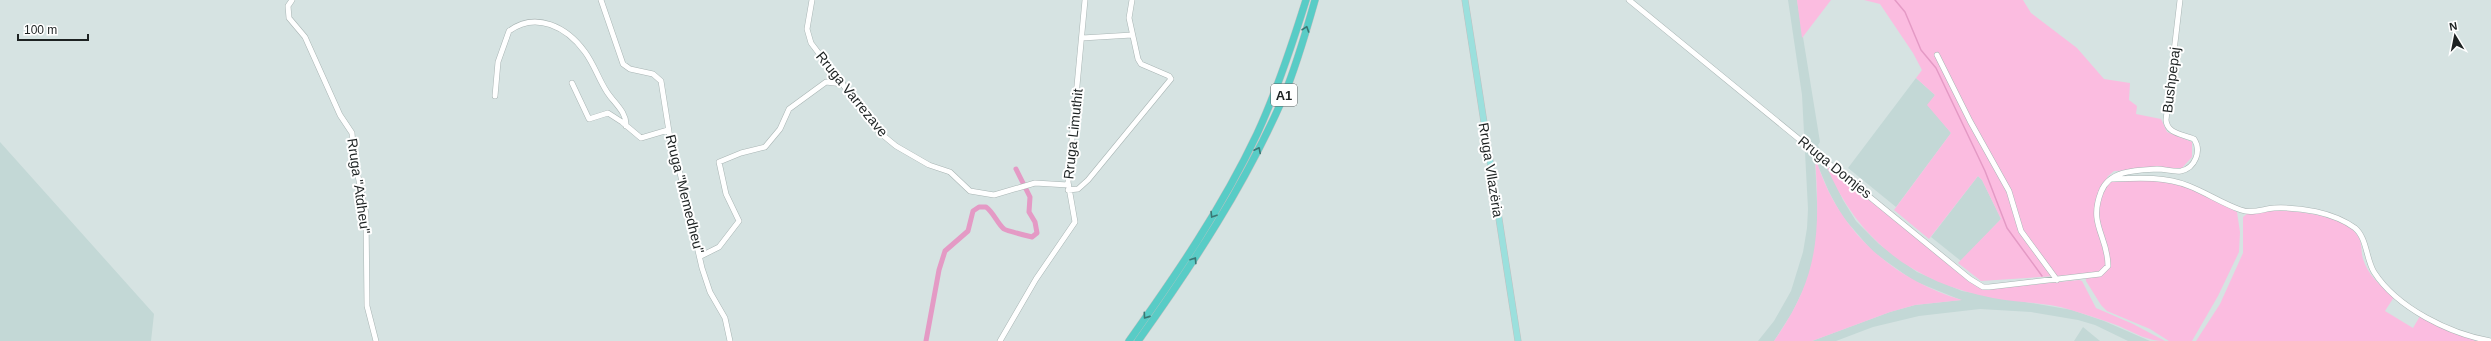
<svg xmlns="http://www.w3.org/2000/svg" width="2491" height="341" font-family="Helvetica,sans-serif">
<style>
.built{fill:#c3d8d6}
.green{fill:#fbbce0}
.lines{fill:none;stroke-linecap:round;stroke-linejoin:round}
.stream{stroke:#e49ac5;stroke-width:1.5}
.canal{stroke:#e49ac5;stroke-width:5}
.minor-casing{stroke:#a9b5b4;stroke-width:6}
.major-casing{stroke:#c0c1c1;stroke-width:7}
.highway-casing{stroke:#c0c1c1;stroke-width:8}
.minor{stroke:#fff;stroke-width:5}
.major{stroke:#9be0dd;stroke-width:6}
.highway{stroke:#58ccc6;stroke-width:7}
.oneway{stroke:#3a7774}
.labels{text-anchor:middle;stroke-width:4;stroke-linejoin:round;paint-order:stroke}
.shield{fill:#fff;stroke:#616464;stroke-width:1}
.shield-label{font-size:13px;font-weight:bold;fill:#1d2222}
.street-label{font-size:14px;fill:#1d2222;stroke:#fff}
</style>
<rect width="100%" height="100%" fill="#d6e3e2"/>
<!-- built -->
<path class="built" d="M1788 0H1797L1820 142 1818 145 1843 200 1856 221 1879 244 1917 272 1962 291 2072 310 2104 321 2150 341H2128L2095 325 2078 320 2031 312 1980 309 1919 316 1873 327 1836 341H1812L1890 312 1915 305 1961 300 1914 281 1873 252 1842 216 1829 192 1815 159 1818 224 1814 257 1806 284 1792 313 1774 341H1758L1774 321 1791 291 1803 252 1807 228 1808 209 1802 95Z
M1916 78 1935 95 1928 105 1951 133 1896 207 1848 168Z
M0 142 154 314 151 341H0Z
M1978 176 1982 180 2001 219 1961 261 1931 237Z
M2083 327 2100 341H2074Z"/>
<!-- green -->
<path class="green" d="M1797 0H1831L1802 38Z
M1864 0H2023L2031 13 2077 48 2104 79 2130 83 2129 100 2137 106 2136 114 2161 119 2167 132 2192 142V157L2182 168 2114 171 2107 177 2111 182 2150 180 2181 184 2237 212 2240 232 2239 252 2218 296 2192 341H2169L2150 329 2107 311 2101 305 2086 281V274L1981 281 1958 263 2001 219 1982 180 1978 176 1929 239 1894 210 1951 133 1927 105 1935 95 1916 78 1922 70 1913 53 1880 4Z
M1815 156C1836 229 1891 279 1962 300L1915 305 1890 312 1812 341H1774C1820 276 1820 232 1815 156Z
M1826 165 1977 287 1988 289 2079 280 2082 281 2096 308 2133 324 2165 341C2147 341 2135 333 2119 326 2104 320 2087 315 2071 310 2046 302 2019 303 1993 298 1913 283 1857 240 1826 165Z
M2270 210C2292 210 2349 215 2359 238 2362 244 2361 252 2363 259 2368 275 2381 287 2394 297L2385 311 2413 328 2420 316 2444 328 2476 341H2196L2220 304 2243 253V217L2248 213Z"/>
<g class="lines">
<!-- stream -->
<path class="stream" d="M1895 0 1905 12 1921 50 1936 68 1985 171 2007 228 2042 276"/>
<!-- canal -->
<path class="canal" d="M926 341 939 270 945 251 968 231 973 211 979 207H986C994 213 997 223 1004 229 1007 231 1028 236 1032 237L1037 233 1035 222 1029 212 1030 197 1016 169"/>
<!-- minor casing -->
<g class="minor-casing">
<path id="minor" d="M292 0 288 6 289 18 305 37 340 115 352 133 354 157 366 214 367 306 376 341
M601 0 623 64 630 69 653 74 661 81 670 138 680 173 702 268 710 292 725 318 730 341
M812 0 807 29 811 43 879 132 896 146 929 165 950 172 970 191 994 195 1035 183 1068 185
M1629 0 1970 279 1983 287H1989L2100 274 2108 266C2108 236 2088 225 2101 192 2109 170 2137 170 2157 169 2165 169 2173 172 2181 171 2195 168 2202 151 2194 139 2183 134 2167 134 2166 120L2180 0
M1082 38 1132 35
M1937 55 1970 121 2009 191 2021 231 2057 280
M572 83 589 119 608 113 622 122 641 138 668 130
M495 96 498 62 509 31C536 11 567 27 585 52 594 64 599 80 607 92 614 103 627 112 626 126
M2111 179C2137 178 2164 176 2189 186 2207 193 2223 204 2241 210 2252 214 2263 209 2274 208 2300 207 2333 212 2355 228 2367 238 2366 259 2374 272 2397 308 2450 334 2491 341
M1068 190 1078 189 1088 180 1171 79 1169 76 1141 64 1138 59 1129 18 1132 0
M701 256 719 247 739 221 726 194 719 162 741 153 765 147 780 129 789 109 826 82 843 84
M1000 341 1036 279 1075 222 1068 182 1085 0"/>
</g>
<!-- major casing -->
<g class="major-casing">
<path id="major" d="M1465 0 1518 341"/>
</g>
<!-- highway casing -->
<g class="highway-casing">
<path id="highway" d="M1129 341C1176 275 1222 208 1257 134 1277 91 1292 45 1306 0
M1138 341C1193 264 1245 185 1283 98 1296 67 1306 32 1315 0"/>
</g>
<!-- minor -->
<use href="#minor" class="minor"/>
<!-- major -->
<use href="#major" class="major"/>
<!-- highway -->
<use href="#highway" class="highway"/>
</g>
<!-- one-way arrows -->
<defs><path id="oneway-chevron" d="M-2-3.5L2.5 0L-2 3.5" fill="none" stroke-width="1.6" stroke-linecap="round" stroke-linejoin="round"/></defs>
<g class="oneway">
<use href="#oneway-chevron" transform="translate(1306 29) rotate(-71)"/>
<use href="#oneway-chevron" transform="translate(1258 150) rotate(-63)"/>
<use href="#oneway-chevron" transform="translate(1213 215) rotate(122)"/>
<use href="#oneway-chevron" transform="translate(1194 260) rotate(-57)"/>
<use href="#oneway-chevron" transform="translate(1146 316) rotate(125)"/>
</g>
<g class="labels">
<!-- shield labels -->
<rect class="shield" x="1271" y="84" width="26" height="22" rx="3"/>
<g class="shield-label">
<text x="1284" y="100">A1</text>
</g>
<!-- street labels -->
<g class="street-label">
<text transform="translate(2171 80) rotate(-83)" y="5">Bushpepaj</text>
<text transform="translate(852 94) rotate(51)" y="5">Rruga Varrezave</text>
<text transform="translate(1073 134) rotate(-84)" y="5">Rruga Limuthit</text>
<text transform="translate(1835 167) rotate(39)" y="5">Rruga Domjes</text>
<text transform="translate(1491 170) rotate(81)" y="5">Rruga Vllazëria</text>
<text transform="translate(359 186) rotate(82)" y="5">Rruga "Atdheu"</text>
<text transform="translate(685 194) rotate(76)" y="5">Rruga "Memedheu"</text>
</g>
</g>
<!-- north arrow -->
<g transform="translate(2455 36) rotate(350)" stroke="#ffffff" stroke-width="3" paint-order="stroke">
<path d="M0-3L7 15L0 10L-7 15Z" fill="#1d2222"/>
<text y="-6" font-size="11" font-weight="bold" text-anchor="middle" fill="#1d2222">N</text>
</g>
<!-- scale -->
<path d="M18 34v6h70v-6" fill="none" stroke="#1d2222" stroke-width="2"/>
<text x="24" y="34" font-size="12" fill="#1d2222" stroke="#ffffff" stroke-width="3" paint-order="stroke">100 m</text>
</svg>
